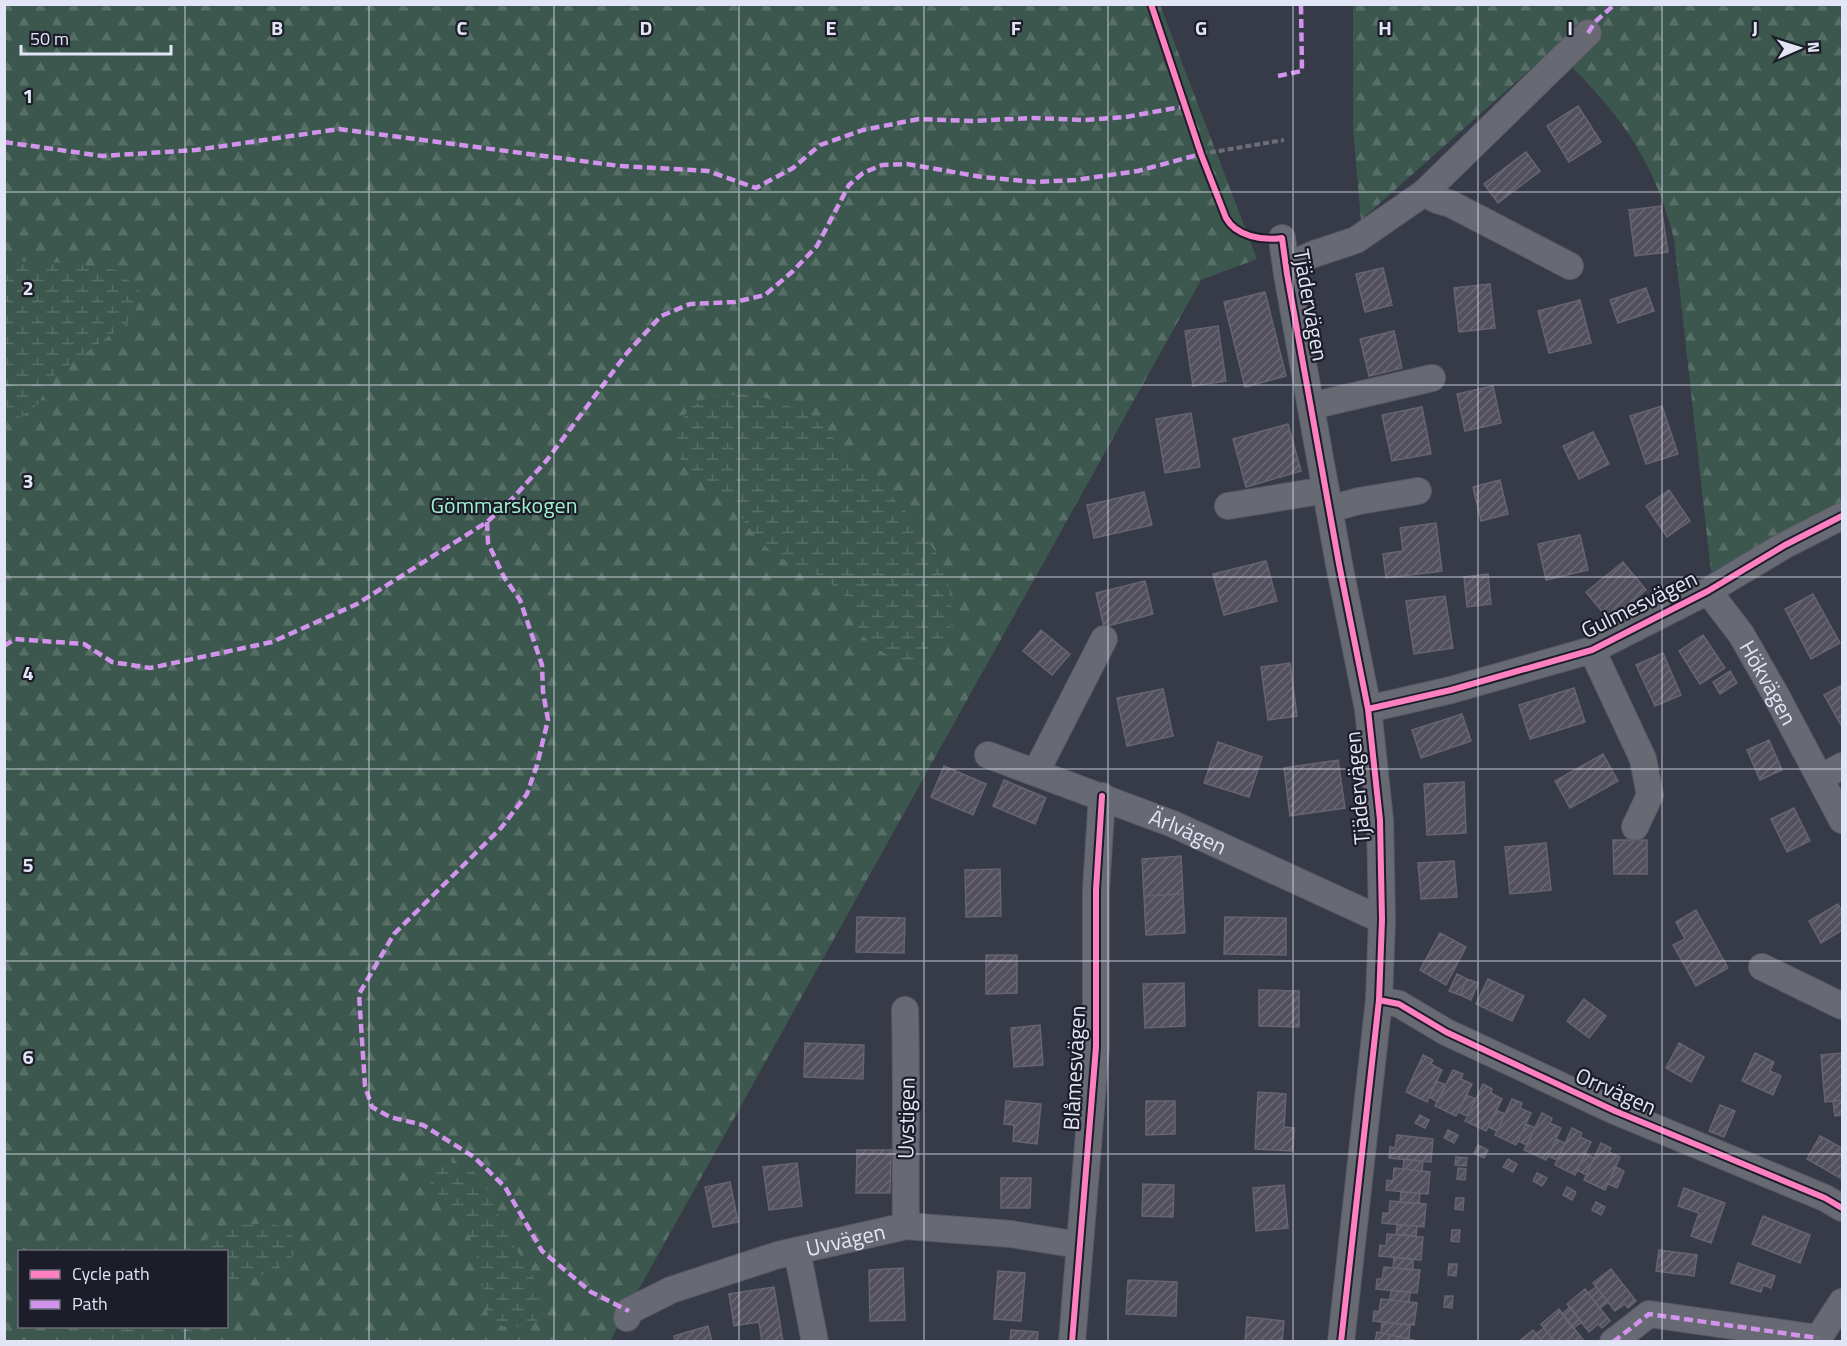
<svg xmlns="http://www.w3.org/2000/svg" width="1847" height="1346" font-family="'Titillium Web',sans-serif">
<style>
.forest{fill:url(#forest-firs);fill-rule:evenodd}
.wetland{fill:url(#wetland-marsh)}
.building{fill:url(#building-hatch);stroke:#65646f;stroke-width:1.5}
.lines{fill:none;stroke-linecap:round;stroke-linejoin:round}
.minor-casing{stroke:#575965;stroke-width:28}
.path{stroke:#6c6e77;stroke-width:4;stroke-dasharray:6 3;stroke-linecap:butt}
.minor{stroke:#676973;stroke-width:26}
.quiet{stroke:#d193ec;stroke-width:4.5;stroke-dasharray:9 4.5;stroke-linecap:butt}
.cycleway-casing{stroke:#1c1d29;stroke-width:10}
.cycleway{stroke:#ff80c0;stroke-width:6}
.grid{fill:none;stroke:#e2e5f5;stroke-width:1.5;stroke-opacity:0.55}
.labels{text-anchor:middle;stroke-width:4.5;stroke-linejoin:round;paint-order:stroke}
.street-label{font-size:22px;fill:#e2e5f5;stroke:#1c1d29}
.park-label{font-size:22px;fill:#a0f0cd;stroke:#1c1d29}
.grid-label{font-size:20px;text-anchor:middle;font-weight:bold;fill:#e2e5f5;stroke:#1c1d29;stroke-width:4.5;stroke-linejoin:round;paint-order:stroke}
</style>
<defs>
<pattern id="forest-firs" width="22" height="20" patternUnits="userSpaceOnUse" patternTransform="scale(1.5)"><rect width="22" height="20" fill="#3c574d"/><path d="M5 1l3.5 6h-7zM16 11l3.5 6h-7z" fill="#586f67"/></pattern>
<pattern id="wetland-marsh" width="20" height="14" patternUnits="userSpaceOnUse" patternTransform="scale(1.5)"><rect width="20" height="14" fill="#3c574d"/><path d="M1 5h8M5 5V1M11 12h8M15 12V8" fill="none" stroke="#586f67"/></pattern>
<pattern id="building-hatch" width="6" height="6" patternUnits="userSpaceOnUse" patternTransform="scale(1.5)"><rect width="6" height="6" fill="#52505d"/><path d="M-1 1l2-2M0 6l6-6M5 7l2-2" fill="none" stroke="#6b6975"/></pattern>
</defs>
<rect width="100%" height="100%" fill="#373a47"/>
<!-- forest -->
<path class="forest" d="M5 5H1160L1257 259 1201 280 610 1341 5 1342ZM20 1252H226V1326H20Z
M1353 5H1842V506L1711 572 1674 239C1655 165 1626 122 1573 68L1577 28 1361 220 1353 128Z"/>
<!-- wetland -->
<path class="wetland" d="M20 261 70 263 116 270 139 289 136 309 126 324 48 380 39 404 10 424 5 425V263Z
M753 393C772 402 795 406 812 417 826 426 838 446 850 457 891 495 949 545 951 605 951 610 953 618 952 623 948 637 929 658 920 668 896 659 868 650 857 625 855 620 856 612 853 607 850 600 841 592 835 587 819 572 796 568 779 557 756 543 744 518 727 499 716 486 682 469 677 452 675 446 677 436 679 430 689 391 721 397 753 393Z
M449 1160 474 1172 494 1199 502 1227 530 1271 538 1287 540 1304 537 1321C525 1327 499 1332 490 1317 483 1307 484 1284 481 1272 478 1260 471 1240 467 1228 460 1210 429 1192 429 1177 430 1166 440 1164 449 1160Z
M270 1223 288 1229 294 1239 297 1251C292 1257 286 1264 280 1268 262 1279 238 1275 227 1295L226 1252 185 1251 231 1226Z
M104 1327V1326L197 1327 185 1336 171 1341H95Z"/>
<!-- building -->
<path class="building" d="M1578 106 1601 142 1569 162 1547 126Z
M1526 152 1540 171 1498 203 1484 184Z
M1661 206 1668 252 1635 256 1629 210Z
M1383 268 1392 305 1365 312 1356 274Z
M1490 284 1495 328 1459 332 1454 288Z
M1646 288 1654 311 1618 323 1610 300Z
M1265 292 1286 376 1245 387 1224 302Z
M1580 300 1591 343 1549 353 1538 311Z
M1218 326 1226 381 1193 386 1185 331Z
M1394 331 1402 368 1369 376 1360 339Z
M1493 386 1501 423 1465 431 1457 394Z
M1662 406 1678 454 1646 464 1630 416Z
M1422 407 1431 454 1392 461 1382 415Z
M1191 413 1200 467 1165 473 1156 419Z
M1288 424 1301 471 1246 487 1233 439Z
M1593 432 1609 464 1579 479 1563 446Z
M1500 480 1508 514 1481 521 1473 487Z
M1669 490 1690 521 1667 537 1646 506Z
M1144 492 1152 525 1094 538 1087 505Z
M1436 523 1442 571 1386 578 1383 554 1403 551 1400 528Z
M1580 535 1588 570 1546 580 1538 544Z
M1266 561 1277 601 1224 615 1213 574Z
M1623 562 1646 590 1610 621 1586 592Z
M1488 574 1491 604 1467 607 1464 577Z
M1145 581 1153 614 1104 627 1096 593Z
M1813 594 1840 643 1811 659 1785 609Z
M1445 596 1453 648 1414 654 1406 601Z
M1041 630 1070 654 1052 675 1023 651Z
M1703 635 1725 668 1700 684 1679 651Z
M1663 653 1681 695 1655 706 1636 665Z
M1290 663 1297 716 1268 720 1261 667Z
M1730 671 1737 683 1720 694 1713 682Z
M1842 685V724L1841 725 1824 695Z
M1574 688 1585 722 1530 739 1519 705Z
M1163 689 1173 736 1127 746 1117 698Z
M1462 714 1471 741 1421 758 1412 730Z
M1769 740 1782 770 1760 780 1747 750Z
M1218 742 1262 757 1249 797 1204 783Z
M1603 754 1618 781 1570 808 1555 781Z
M1338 760 1345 808 1290 816 1284 768Z
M944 766 986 784 973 815 931 797Z
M1004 780 1046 798 1035 824 993 806Z
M1464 782 1466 833 1427 835 1424 784Z
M1794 808 1810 841 1787 852 1771 819Z
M1613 840H1647V874H1614Z
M1546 843 1551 890 1510 894 1505 847Z
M1181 856 1183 894 1144 896 1142 859Z
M1454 861 1457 897 1421 899 1418 863Z
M1000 869 1001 916 966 917 965 870Z
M1183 894 1185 933 1146 935 1144 896Z
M1838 904 1842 912V930L1821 943 1809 921Z
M1696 910 1728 968 1696 986 1673 945 1685 939 1676 922Z
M857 917 905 918 904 953 856 952Z
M1225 917 1286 918V955L1224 954Z
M1440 933 1466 947 1446 985 1420 970Z
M986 955H1017V993L986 994Z
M1457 974 1467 979 1460 995 1449 991Z
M1467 979 1478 983 1471 1000 1460 995Z
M1488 979 1524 996 1512 1021 1476 1004Z
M1184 983 1185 1026 1145 1028 1143 984Z
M1259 990 1299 991V1027L1259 1026Z
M1584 999 1606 1016 1589 1038 1567 1021Z
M1040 1025 1043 1065 1014 1067 1011 1028Z
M805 1043 864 1045 863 1079 804 1077Z
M1679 1043 1704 1057 1691 1082 1666 1068Z
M1755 1053 1774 1062 1770 1071 1781 1076 1773 1095 1742 1081Z
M1842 1053V1100L1825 1102 1821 1055Z
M1423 1055 1433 1060 1431 1064 1442 1070 1427 1102 1406 1092Z
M1453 1070 1463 1074 1461 1079 1472 1084 1456 1116 1435 1106Z
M1436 1081 1446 1085 1438 1102 1429 1097Z
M1483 1084 1492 1089 1491 1093 1502 1099 1486 1131 1465 1121Z
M1258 1092 1286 1094 1284 1127 1294 1128 1293 1151 1255 1149Z
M1466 1095 1476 1099 1467 1116 1458 1112Z
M1512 1099 1522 1103 1520 1108 1531 1113 1516 1145 1495 1135Z
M1842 1100V1115L1835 1116 1833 1101Z
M1006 1101 1041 1104 1037 1144 1013 1141 1014 1125 1004 1124Z
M1146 1101H1175V1134L1146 1135Z
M1720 1105 1735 1111 1724 1137 1709 1131Z
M1496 1110 1505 1114 1497 1131 1488 1127Z
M1542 1113 1552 1118 1550 1123 1561 1128 1546 1160 1524 1150Z
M1420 1115 1429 1120 1425 1128 1415 1123Z
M1526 1124 1535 1128 1527 1145 1518 1141Z
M1572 1128 1582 1133 1580 1137 1591 1142 1575 1175 1555 1165Z
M1448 1130 1458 1135 1454 1143 1444 1138Z
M1397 1135 1433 1139 1431 1162 1389 1158 1390 1147 1395 1148Z
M1820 1136 1842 1148V1179L1807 1159Z
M1556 1139 1565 1143 1557 1160 1548 1156Z
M1601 1143 1611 1148 1609 1152 1620 1157 1605 1190 1584 1180Z
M1478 1145 1488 1150 1484 1158 1474 1153Z
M857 1150H891L890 1193H856Z
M1585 1153 1594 1158 1586 1175 1577 1170Z
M1456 1157 1467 1158 1466 1166 1455 1165Z
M1404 1159 1423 1161 1422 1171 1403 1169Z
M1508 1159 1517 1164 1513 1172 1503 1167Z
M797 1163 802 1206 769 1210 763 1167Z
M1616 1167 1624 1171 1617 1188 1608 1184Z
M1394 1168 1430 1172 1428 1194 1386 1190 1387 1180 1393 1181Z
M1458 1168 1466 1169 1465 1180 1457 1179Z
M1537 1173 1547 1178 1542 1186 1533 1181Z
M1001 1178H1031L1030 1208H1001Z
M730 1182 738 1222 713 1227 705 1187Z
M1143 1184 1174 1185 1173 1217 1142 1216Z
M1284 1185 1288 1228 1256 1231 1253 1188Z
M1567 1187 1576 1192 1572 1200 1563 1195Z
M1684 1188 1725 1203 1711 1243 1691 1236 1699 1213 1678 1206Z
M1401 1192 1420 1193 1419 1204 1400 1202Z
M1456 1198H1464L1463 1210 1455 1209Z
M1390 1201 1426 1204 1424 1227 1382 1223 1383 1213H1389Z
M1596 1202 1605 1207 1601 1215 1592 1210Z
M1763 1216 1810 1235 1800 1263 1752 1244Z
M1397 1225 1417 1226 1416 1236 1396 1234Z
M1452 1230H1460L1459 1242 1451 1241Z
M1387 1234 1423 1237 1421 1260 1379 1256 1380 1245 1386 1246Z
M1659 1250 1697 1255 1694 1276 1656 1271Z
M1394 1257 1413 1259V1270L1393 1268Z
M1738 1263 1775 1276 1771 1288 1763 1285 1761 1292 1731 1283Z
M1449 1264H1457L1456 1276 1448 1275Z
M1384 1267 1420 1270 1417 1293 1376 1289 1377 1279H1382Z
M903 1268 905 1320 870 1321 869 1270Z
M1611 1269 1636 1301 1628 1308 1625 1304 1615 1311 1593 1283Z
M998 1271 1025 1273 1021 1321 994 1319Z
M1128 1280 1177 1282 1176 1316 1126 1314Z
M774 1287 783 1342H762L759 1322 734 1326 729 1294Z
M1596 1287 1608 1302 1600 1308 1588 1293Z
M1585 1289 1610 1321 1602 1328 1598 1324 1589 1332 1567 1304Z
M1391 1290 1410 1292 1409 1302 1390 1300Z
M1445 1296H1453L1452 1308 1444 1307Z
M1381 1299 1417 1303 1414 1325 1373 1321 1374 1311 1379 1312Z
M1570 1307 1582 1322 1573 1328 1562 1314Z
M1559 1309 1584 1341V1342H1555L1544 1328 1541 1324Z
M1247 1317 1284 1321 1282 1342H1245Z
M1382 1322 1410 1325 1409 1339 1381 1333Z
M708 1326 712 1342H675L674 1336Z
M1544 1328 1555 1342H1542L1536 1334Z
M1011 1330 1038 1332 1037 1342H1010Z
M1533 1330 1542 1342H1518Z
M1377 1332 1413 1340 1412 1342H1375Z"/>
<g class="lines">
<!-- minor casing -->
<g class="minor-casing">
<g id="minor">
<path d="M1424 193 1437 200 1451 204 1570 266"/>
<path d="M1282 238 1287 274 1339 564 1368 709 1380 820 1382 920 1379 1000 1341 1342"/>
<path d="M1287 274 1294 263 1314 254 1356 240 1424 193 1588 33"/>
<path d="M1311 406 1432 378"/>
<path d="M1228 506 1326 490"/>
<path d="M1329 509 1359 501 1418 491"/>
<path id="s1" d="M1708 591 1741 634 1777 697 1842 820"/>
<path d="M1592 650 1643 759 1650 795 1635 827"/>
<path d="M1368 709 1451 690 1592 650 1708 591 1785 545 1842 516"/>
<path id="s2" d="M988 755 1173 824 1382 920"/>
<path d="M1036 772 1104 639"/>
<path d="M1820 778 1842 766"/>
<path d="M1762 967 1842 1006"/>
<path d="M1379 1000 1399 1004 1446 1032 1615 1111 1825 1198 1842 1208"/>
<path d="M905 1010C907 1082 905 1154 906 1226"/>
<path d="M797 1251 815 1342"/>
<path id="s3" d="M627 1318 629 1311 671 1290 778 1255 906 1226 1011 1234 1079 1245"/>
<path d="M1072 1342 1096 1047V890L1102 796"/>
<path d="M1613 1342 1649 1314 1818 1338"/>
<path d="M1816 1342 1842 1302"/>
</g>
</g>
<!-- path -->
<path class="path" d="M1201 154 1284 140"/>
<!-- minor -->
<use href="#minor" class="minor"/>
<!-- quiet -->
<path class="quiet" d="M1588 33 1595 22 1615 4
M1278 76 1302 71 1301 4
M4 142 102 156 196 150 339 129 620 166 708 171 756 188 793 168 820 145 863 130 919 119 972 121 1032 118 1084 120 1126 117 1186 106
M487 522 488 543 504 577 520 600 542 665 543 692 548 720 537 765 527 794 501 828 394 934 359 994 365 1086 372 1107 390 1117 423 1125 474 1157 505 1187 542 1251 591 1292 629 1311
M4 646 15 639 84 644 112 662 150 668 272 642 357 604 487 522 513 498 547 460 627 353 661 316 690 304 735 302 765 295 793 271 817 246 849 185 863 173 882 165 907 164 982 177 1036 182 1075 180 1138 171 1201 154
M1613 1342 1649 1314 1818 1338"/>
<!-- cycleway casing -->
<g class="cycleway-casing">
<path id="cycleway" d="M1151 4 1201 154 1226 218C1236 236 1262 241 1282 238L1287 274 1339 564 1368 709 1380 820 1382 920 1379 1000 1341 1342
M1368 709 1451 690 1592 650 1708 591 1785 545 1842 516
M1379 1000 1399 1004 1446 1032 1615 1111 1825 1198 1842 1208
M1072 1342 1096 1047V890L1102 796"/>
</g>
<!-- cycleway -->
<use href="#cycleway" class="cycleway"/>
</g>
<!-- grid -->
<path class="grid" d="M185 4V1252M369 4V1342M554 4V1342M739 4V1342M924 4V1342M1108 4V1342M1293 4V1342M1478 4V1342M1662 4V1342M4 192H1842M4 385H1842M4 577H1842M4 769H1842M4 961H1842M4 1154H1842M185 1326V1342"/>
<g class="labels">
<!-- street labels -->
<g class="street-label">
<text transform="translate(1311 305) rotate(80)" y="8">Tjädervägen</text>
<text transform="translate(1639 604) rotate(-26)" y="8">Gulmesvägen</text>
<text dy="8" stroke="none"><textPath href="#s1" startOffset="110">Hökvägen</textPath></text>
<text transform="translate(1357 788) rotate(-95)" y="8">Tjädervägen</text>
<text dy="8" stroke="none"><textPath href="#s2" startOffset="214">Ärlvägen</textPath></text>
<text transform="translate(1074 1068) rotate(-87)" y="8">Blåmesvägen</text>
<text transform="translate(1616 1091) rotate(24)" y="8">Orrvägen</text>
<text transform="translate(906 1118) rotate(-89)" y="8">Uvstigen</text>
<text dy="8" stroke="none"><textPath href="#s3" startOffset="236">Uvvägen</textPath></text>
</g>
<!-- park labels -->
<g class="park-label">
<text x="504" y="513">Gömmarskogen</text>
</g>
</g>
<g class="grid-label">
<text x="277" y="35">B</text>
<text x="462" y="35">C</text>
<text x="646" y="35">D</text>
<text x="831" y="35">E</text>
<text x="1016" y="35">F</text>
<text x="1201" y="35">G</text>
<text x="1385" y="35">H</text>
<text x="1570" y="35">I</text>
<text x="1755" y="35">J</text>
<text x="28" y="103">1</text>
<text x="28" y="295">2</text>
<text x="28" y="488">3</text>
<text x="28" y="680">4</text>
<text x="28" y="872">5</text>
<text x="28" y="1064">6</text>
</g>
<!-- border -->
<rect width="1847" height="1346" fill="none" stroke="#e2e5f5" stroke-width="12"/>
<!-- legend -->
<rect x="18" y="1250" width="210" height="78" fill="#1c1d29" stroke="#6b6d7b" stroke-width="1.5"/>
<rect x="30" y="1270" width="30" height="9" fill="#ff80c0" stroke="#6b6d7b" stroke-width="1.5"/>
<text x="72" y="1280" font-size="18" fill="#e2e5f5">Cycle path</text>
<rect x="30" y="1300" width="30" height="9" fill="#d193ec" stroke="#6b6d7b" stroke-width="1.5"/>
<text x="72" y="1310" font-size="18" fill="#e2e5f5">Path</text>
<!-- north arrow -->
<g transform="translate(1799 48) rotate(87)" stroke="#1c1d29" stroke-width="4.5" paint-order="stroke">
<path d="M0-4.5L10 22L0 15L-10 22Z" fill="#e2e5f5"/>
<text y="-9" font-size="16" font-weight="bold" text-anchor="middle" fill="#e2e5f5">N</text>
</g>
<!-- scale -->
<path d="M21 45v9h150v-9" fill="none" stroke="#e2e5f5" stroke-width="3"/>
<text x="30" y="45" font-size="18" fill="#e2e5f5" stroke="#1c1d29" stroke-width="4.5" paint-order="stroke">50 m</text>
</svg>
